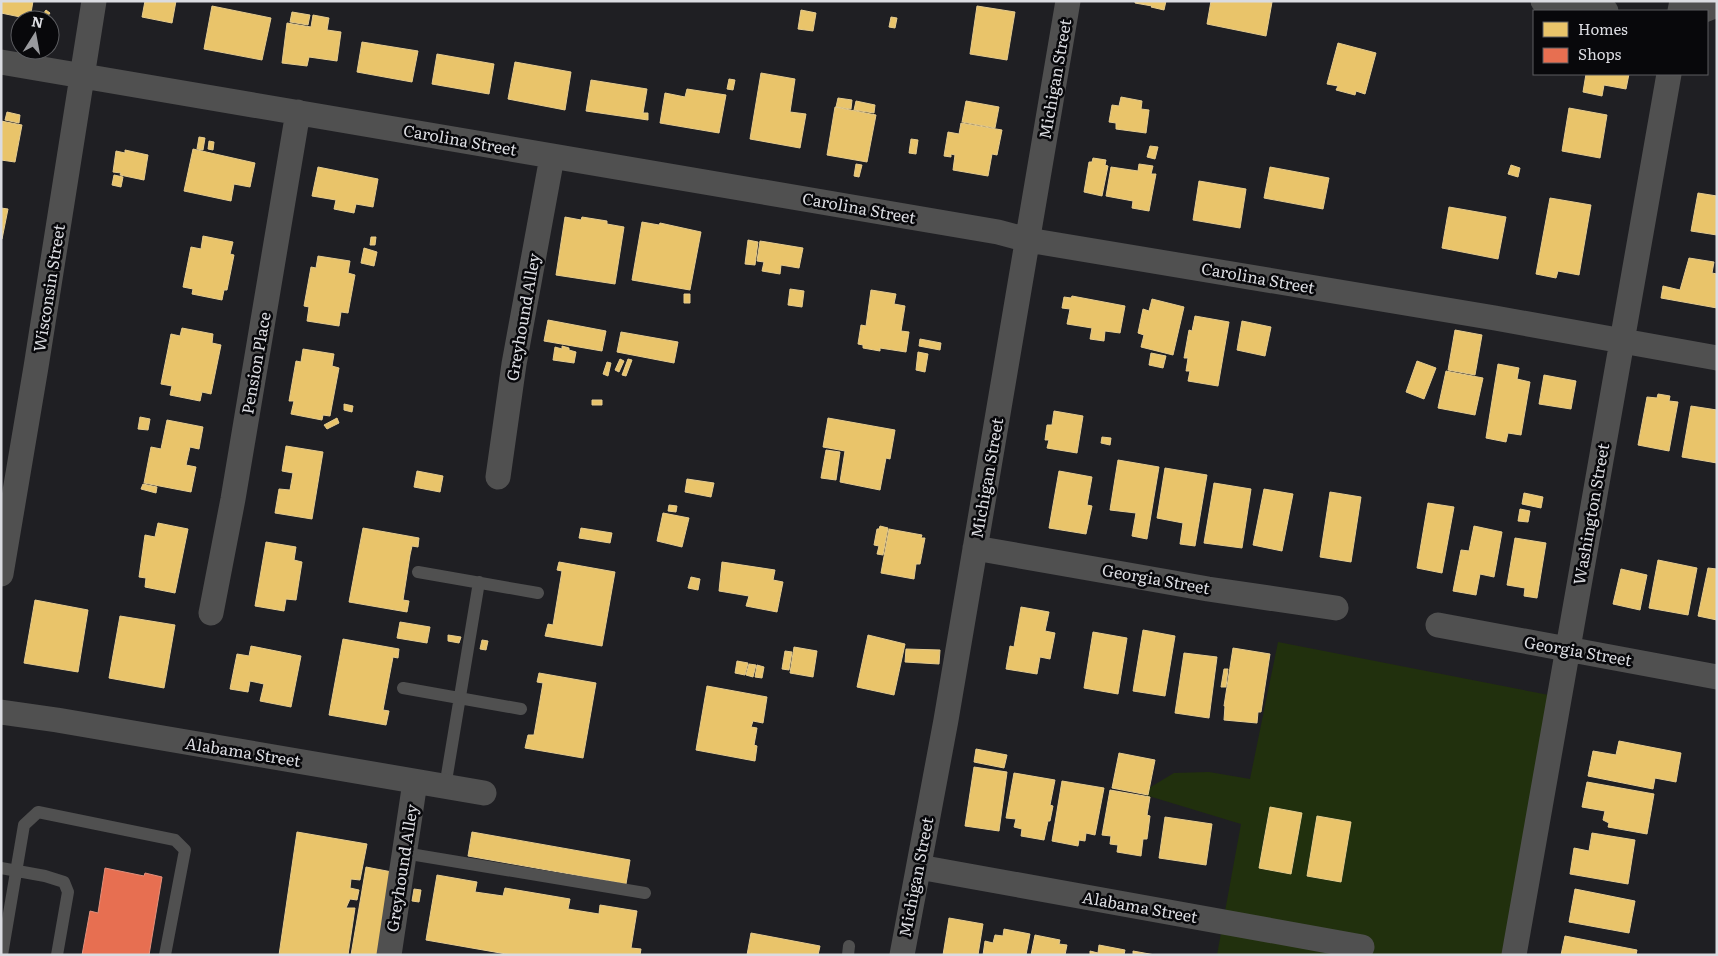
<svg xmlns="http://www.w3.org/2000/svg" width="1718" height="956" font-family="Literata,serif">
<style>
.green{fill:#21300d}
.homes{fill:#e9c46a;stroke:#e5cb8e}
.shops{fill:#e76f51;stroke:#e3907c}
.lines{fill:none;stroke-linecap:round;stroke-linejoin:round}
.service{stroke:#505050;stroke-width:12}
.minor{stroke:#505050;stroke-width:25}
.labels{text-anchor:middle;stroke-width:5;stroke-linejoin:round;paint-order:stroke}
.street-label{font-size:16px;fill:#dbdce1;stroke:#08080b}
</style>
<rect width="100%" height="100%" fill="#1f1f23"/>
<!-- green -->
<path class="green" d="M1278 642 1554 696 1506 955H1217L1241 824 1142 794 1144 791 1174 773 1209 772 1250 779Z"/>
<!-- homes -->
<path class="homes" d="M1 1H33L30 19 1 13Z
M145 1H176L172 23 142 17Z
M1135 1H1166L1164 10 1151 7 1152 6 1135 3Z
M1211 1 1272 2 1266 36 1207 24Z
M212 6 271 18 262 60 204 49Z
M977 6 1015 12 1007 60 970 54Z
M46 10 50 13 45 20 41 17Z
M801 10 816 13 813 31 798 29Z
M292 12 310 15 308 25 290 22Z
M313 15 329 18 327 30 341 32 337 61 309 57 307 66 282 63 287 23 311 27Z
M891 17 897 18 895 28 889 27Z
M362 42 418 51 412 82 357 72Z
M1338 43 1376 53 1365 94 1356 91 1355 95 1336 90 1338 86 1327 84Z
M437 54 494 64 489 94 432 84Z
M515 62 571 72 565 110 508 99Z
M761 73 795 79 790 112 806 114 800 148 750 139Z
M1586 74H1629L1626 89 1604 85 1602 96 1583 92Z
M729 79 735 80 733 90 727 89Z
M591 80 647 89 643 113H648V120L586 111Z
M687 89 726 95 719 133 660 123 665 93 685 97Z
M1121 97 1142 101 1141 109 1149 110 1146 133 1116 129V123L1109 122 1112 105 1119 106Z
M838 98 852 100 851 109 836 107Z
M856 101 875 105 874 113 854 110Z
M966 101 999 107 995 128 962 122Z
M835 107 876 115 867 162 827 155Z
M1569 108 1607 115 1600 158 1562 151Z
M7 112 20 115 19 123 5 120Z
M1 121 22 125 15 162 1 160Z
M961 123 1002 130 997 155 992 154 988 176 953 170 955 155 951 154V157L944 156 948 132 959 134Z
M199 137 205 138 203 150 197 149Z
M911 139 918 140 916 154 909 153Z
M209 141 214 142 213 150 208 149Z
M1150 146 1158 147 1155 159 1147 157Z
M193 149 255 163 250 187 234 184 231 201 184 191Z
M125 150 148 155 144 180 120 175 121 173 113 172 116 151 125 153Z
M1093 158 1106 160 1105 165 1108 166 1102 196 1084 192 1089 162H1092Z
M856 164 862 165 859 177 854 176Z
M1139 164 1153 166 1151 174H1156L1149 211 1132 208 1133 201 1106 196 1111 167 1138 171Z
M1511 165 1520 168 1518 177 1508 174Z
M318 167 378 179 373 207 356 204 354 213 334 209 336 200 312 196Z
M1270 167 1329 178 1323 209 1264 198Z
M114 175 123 177 121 187 112 185Z
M1199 181 1246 189 1240 228 1193 220Z
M1698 193 1717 196V235L1691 231Z
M1550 198 1591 205 1579 275 1558 271 1556 278 1536 274Z
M1449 207 1506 217 1498 259 1442 248Z
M1 208 8 209 2 239 1 238Z
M565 217 581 220 582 217 607 221V224L624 227 615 284 556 275Z
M642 222 659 225 660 223 701 232 690 290 632 280Z
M203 236 233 242 230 254 234 255 227 290H224L222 300 192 294 193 289 183 287 191 247 201 249Z
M371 237H376L375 245H370Z
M748 240 758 242 755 265 745 264Z
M760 241 803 248 799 268 781 265 780 274 762 271 764 262 757 261Z
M364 248 377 252 374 266 361 263Z
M318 256 350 261 348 273 355 275 348 313 341 312 339 326 307 321 309 307 304 306 311 267 316 268Z
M1689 258 1714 262 1712 273 1717 274V308L1661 298 1663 286 1680 290Z
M790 289 804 291 802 307 788 305Z
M871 290 896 294 894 304 905 306 901 331 909 332 906 352 880 348V351L863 348V345L858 344 861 325 866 326Z
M684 294H690V303H684Z
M1072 296 1125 306 1120 333 1105 331 1104 341 1090 339 1092 328 1067 324 1070 309 1062 308 1064 297 1071 298Z
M1152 299 1184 307 1173 355 1141 347 1144 335 1138 333 1143 309 1149 311Z
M1195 316 1229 322 1218 386 1188 381 1190 371H1186L1188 358H1184L1189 330 1192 331Z
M548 320 606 331 602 351 544 341Z
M1242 321 1271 327 1265 356 1237 350Z
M182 328 213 334 212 343 221 345 211 394 202 392 200 401 170 395 172 386 161 384 171 334 180 336Z
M1455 330 1482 335 1475 375 1448 370Z
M621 332 678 342 674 363 617 352Z
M920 339 941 343 940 350 919 346Z
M562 346 569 348V350L576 352 574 363 553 360 555 347 562 349Z
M303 349 334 354 332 366 339 368 330 416 323 415 322 420 291 414 294 401H289L296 361 301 362Z
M918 352 928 354 925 372 916 370Z
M1151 353 1166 356 1163 368 1149 365Z
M620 359 624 361 619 372 615 370Z
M628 359 632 360 626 376 622 375Z
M1417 361 1436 368 1424 399 1406 392Z
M607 362 611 363 608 376 603 374Z
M1498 364 1519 368 1517 379 1530 382 1521 435 1508 433 1506 442 1486 438Z
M1446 371 1483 378 1475 415 1438 408Z
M1544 375 1576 381 1571 409 1539 404Z
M1658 394 1670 396 1669 401 1678 402 1669 451 1638 445 1647 397 1657 398Z
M592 400H602V405H592Z
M344 404 353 406 352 412 344 410Z
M1691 406 1717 410V463L1682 457Z
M1054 411 1083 416 1077 453 1047 448 1049 440H1045L1047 425H1052Z
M140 417 150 419 148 430 138 429Z
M337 418 339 423 327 429 324 425Z
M828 418 895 430 890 459 886 458 880 490 840 482 845 451 823 447Z
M167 420 203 427 199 449 190 447 186 465 196 467 191 492 144 483 151 447 161 449Z
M1102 437 1111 438 1110 445 1101 443Z
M286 446 323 452 312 519 275 513 279 489 290 490 293 473 282 471Z
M826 450 840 452 836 480 821 478Z
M1118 460 1159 467 1147 539 1132 536 1136 513 1110 510Z
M1165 468 1207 475 1195 546 1180 544 1183 523 1157 518Z
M417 471 443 476 440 492 414 487Z
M1059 471 1092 477 1087 505 1092 506 1086 534 1049 528Z
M687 479 714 483 711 497 685 492Z
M1214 483 1251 489 1242 548 1204 543Z
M143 484 157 487 156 493 141 489Z
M1264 489 1293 494 1282 551 1253 545Z
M1330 492 1361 497 1351 562 1320 557Z
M1524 493 1543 497 1541 508 1522 504Z
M1428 503 1454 507 1442 573 1417 568Z
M669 505 677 506 676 512 668 511Z
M1520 509 1530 511 1528 522 1518 521Z
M663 513 689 518 682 547 657 541Z
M158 523 188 529 175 593 145 587 146 578 139 577 145 535 155 537Z
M880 526 888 528 883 555 877 554 879 546 874 545 877 529H879Z
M1474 526 1502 532 1494 577 1480 574 1476 595 1453 591 1461 550 1469 551Z
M363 528 419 538 418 547 412 546 410 555 403 600 409 601 407 612 349 602Z
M581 528 612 533 610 543 579 538Z
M889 529 922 535 921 538H925L920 564H916L914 579 881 573Z
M1515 538 1546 543 1537 598 1524 596 1525 588 1507 585Z
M266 542 296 547 294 560 302 562 296 600 286 599 284 611 255 606Z
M1658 560 1697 568 1688 615 1649 608Z
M559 562 615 572 602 646 545 636 548 624 553 625 562 571 557 570Z
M722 562 775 570 773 580 783 582 777 612 746 606 749 596 719 591Z
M1708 568 1717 569V620L1698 616Z
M1621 569 1647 575 1640 610 1613 604Z
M691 577 700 579 698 590 688 588Z
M35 600 88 610 78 672 24 663Z
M1021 607 1049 612 1045 631 1055 633 1050 659 1040 657 1037 674 1006 669 1010 646 1014 647Z
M120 616 175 625 164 688 109 678Z
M400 622 430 627 427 643 397 638Z
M1143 630 1175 636 1165 696 1133 691Z
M1093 632 1127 638 1118 694 1084 688Z
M448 635 461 637 459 643 448 641Z
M868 635 905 644 894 695 857 687Z
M343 639 399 649 398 658 393 657 383 710 389 711 386 725 329 715Z
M482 640 488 641 486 650 480 649Z
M251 646 301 656 291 707 260 701 264 684 250 681 248 692 230 689 237 654 249 656Z
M794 647 817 651 813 677 790 673Z
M1233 648 1270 654 1261 712H1258L1257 723 1224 720 1225 706H1224Z
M906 649 940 650 939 664 905 662Z
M785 651 792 652 789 670 782 669Z
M1184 653 1217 657 1209 718 1175 713Z
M737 661 748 663 745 675 735 673Z
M749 664 756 665 753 677 746 675Z
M757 665 764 667 762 678 755 677Z
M1224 669H1228L1226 687H1221Z
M539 673 596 683 583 758 525 748 528 735H534L543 683 537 682Z
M707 686 767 697 763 723 753 721 751 727 757 728 754 745 757 746 755 761 696 750Z
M1619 741 1681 753 1676 782 1655 778 1653 789 1588 776 1593 751 1616 755Z
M976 749 1007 755 1004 768 974 762Z
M1119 753 1155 760 1148 795 1112 788Z
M974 767 1007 772 999 831 965 826Z
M1014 773 1055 780 1050 805 1053 806 1050 821H1048L1044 840 1021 836 1022 829 1014 827 1016 819 1006 818Z
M1062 781 1104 788 1095 835 1086 833 1085 841 1079 840 1078 846 1052 841Z
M1587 782 1654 794 1647 834 1608 827 1609 823 1603 820 1605 811 1582 807Z
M1110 790 1150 797 1147 815 1150 816 1147 839H1143L1141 856 1117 852 1118 845 1110 844 1111 836 1102 835Z
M1270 807 1302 813 1291 874 1259 868Z
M1317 816 1351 822 1341 882 1307 876Z
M1165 817 1212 824 1206 865 1159 858Z
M297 832 367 844 360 880 351 879 350 888 359 890 357 900 350 899 346 908H355L348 955H279Z
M472 832 630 860 626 884 468 856Z
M1592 833 1635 840 1628 884 1570 874 1574 848 1589 851Z
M366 867 392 872 378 955H351Z
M437 875 477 882 475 892 503 896 505 888 570 899 568 909 599 914 600 905 637 911 631 948 641 949 640 955H512L426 940Z
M414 889 421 890 419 902 412 901Z
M1575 889 1635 901 1629 933 1569 922Z
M949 918 983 924 978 955H943Z
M1004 929 1030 934 1026 955H983L985 941 993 943 995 935 1003 936Z
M751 933 820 946 818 955H747Z
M1035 935 1060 940 1059 944 1067 945 1065 955H1031Z
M1565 936 1637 950 1636 955H1561Z
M1099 945 1125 950 1124 955H1090V951L1098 953Z
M1133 951 1155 955H1133Z"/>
<!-- shops -->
<path class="shops" d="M105 868 144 876 145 873 162 877 149 955H82L90 911 98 913Z"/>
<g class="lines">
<!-- service -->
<path class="service" d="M418 572 538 593
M403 688 521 709
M445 787 479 582
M404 853 645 893
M1 868 45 876 64 882 68 892 57 955
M2 955 24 825 38 812 175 840 185 850 165 955
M848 955 849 946"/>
<!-- minor -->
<path class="minor" d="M1543 1 1606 11
M1680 11 1682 1
M1702 11 1717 5
M1 62 998 232 1028 240 1495 318 1717 358
M498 477 514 364 552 157
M975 548 1208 589 1336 608
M1 574 36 367 94 1
M211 613 233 499 298 112
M1438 625 1717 677
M1 712 57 720 484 793
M919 867 1362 947
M389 955 415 782
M902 955 946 720 1068 1
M1514 955 1669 74"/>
</g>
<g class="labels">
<!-- street labels -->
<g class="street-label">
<text transform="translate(1055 79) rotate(-80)" y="6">Michigan Street</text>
<text transform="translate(460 140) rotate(10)" y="6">Carolina Street</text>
<text transform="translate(859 208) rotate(10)" y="6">Carolina Street</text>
<text transform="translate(1258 278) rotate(10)" y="6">Carolina Street</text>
<text transform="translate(49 288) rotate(-81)" y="6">Wisconsin Street</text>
<text transform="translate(523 317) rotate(-80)" y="6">Greyhound Alley</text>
<text transform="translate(256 363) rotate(-80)" y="6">Pension Place</text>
<text transform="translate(987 478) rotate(-80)" y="6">Michigan Street</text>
<text transform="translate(1591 514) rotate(-80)" y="6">Washington Street</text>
<text transform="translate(1156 579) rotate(10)" y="6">Georgia Street</text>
<text transform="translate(1578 651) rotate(10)" y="6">Georgia Street</text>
<text transform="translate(243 752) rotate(9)" y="6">Alabama Street</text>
<text transform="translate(402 868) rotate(-81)" y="6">Greyhound Alley</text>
<text transform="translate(916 877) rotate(-79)" y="6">Michigan Street</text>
<text transform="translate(1140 907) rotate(10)" y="6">Alabama Street</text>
</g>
</g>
<!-- border -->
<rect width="1718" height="956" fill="none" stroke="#dbdce1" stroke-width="5"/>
<!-- legend -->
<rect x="1533" y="10" width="175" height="65" fill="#08080b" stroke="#5c5d61"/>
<rect x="1543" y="22" width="25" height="15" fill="#e9c46a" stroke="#5c5d61"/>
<text x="1578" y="35" font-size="15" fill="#dbdce1">Homes</text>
<rect x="1543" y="48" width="25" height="15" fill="#e76f51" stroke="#5c5d61"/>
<text x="1578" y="60" font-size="15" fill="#dbdce1">Shops</text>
<!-- north arrow -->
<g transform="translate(35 35) rotate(11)"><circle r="24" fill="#08080b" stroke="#5c5d61"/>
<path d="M0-4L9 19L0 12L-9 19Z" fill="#999a9e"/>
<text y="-8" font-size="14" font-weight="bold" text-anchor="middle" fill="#dbdce1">N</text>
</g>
</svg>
